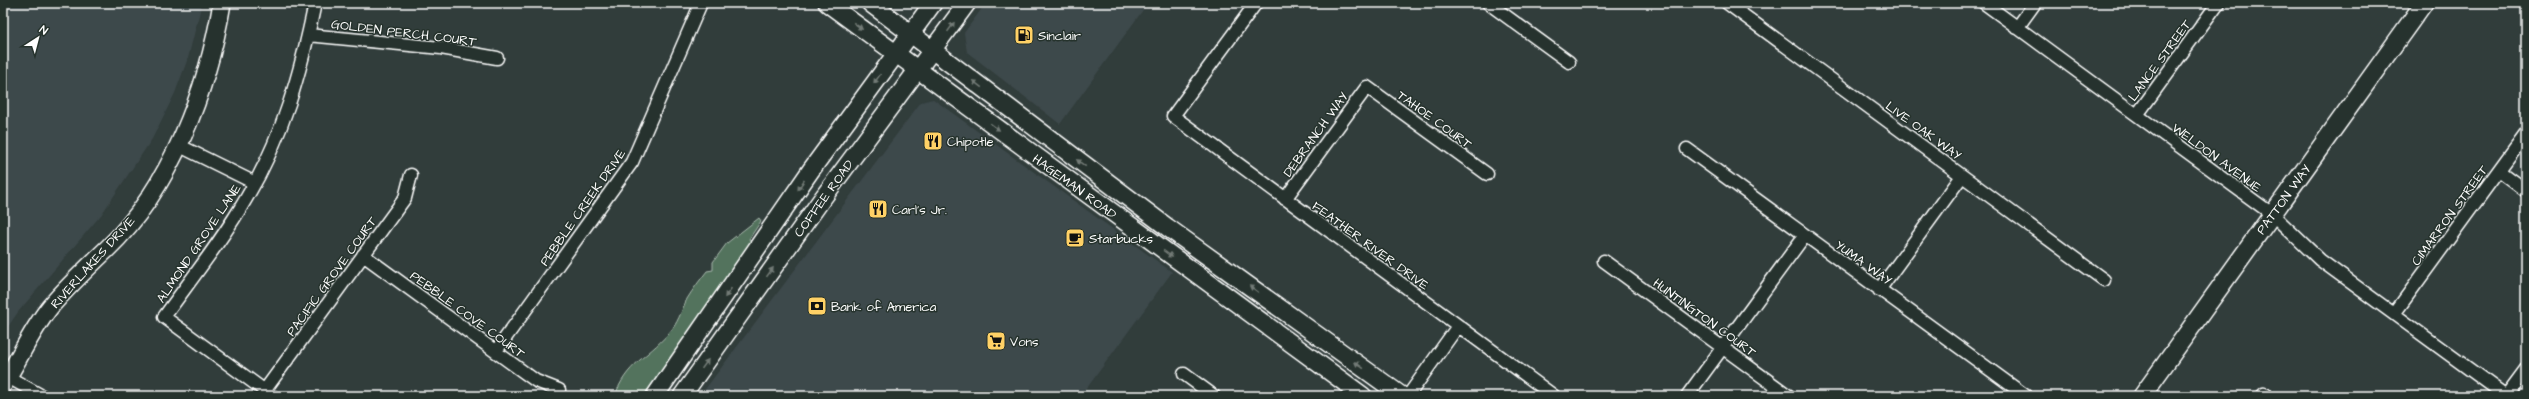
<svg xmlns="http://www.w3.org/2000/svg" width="2529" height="399" font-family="'Architects Daughter',sans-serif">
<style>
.built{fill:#3e494c}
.green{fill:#53735d;stroke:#a9b9ae}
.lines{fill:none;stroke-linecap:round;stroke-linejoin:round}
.street-casing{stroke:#fff;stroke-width:15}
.secondary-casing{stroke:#fff;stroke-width:20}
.street{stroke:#26332d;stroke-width:12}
.secondary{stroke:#26332d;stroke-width:17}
.oneway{fill:#727a76}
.labels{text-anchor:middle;stroke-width:3;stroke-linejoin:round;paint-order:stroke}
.street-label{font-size:13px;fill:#fff;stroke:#26332d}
.poi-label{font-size:13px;fill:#fff;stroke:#26332d;text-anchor:start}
</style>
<rect width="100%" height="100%" fill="#313d3b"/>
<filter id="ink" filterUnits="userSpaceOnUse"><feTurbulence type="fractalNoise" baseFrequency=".025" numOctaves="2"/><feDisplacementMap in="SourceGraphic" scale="8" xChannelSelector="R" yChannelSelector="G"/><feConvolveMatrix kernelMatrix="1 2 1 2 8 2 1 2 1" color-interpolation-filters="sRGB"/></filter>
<g filter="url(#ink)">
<!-- built -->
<path class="built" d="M3 3H202L188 58 175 93 152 139 101 215 18 312 3 334Z
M986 3H1148L1060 124 967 52 964 33Z
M933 99 1172 272 1081 396H700L921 102Z"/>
<!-- green -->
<path class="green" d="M759 218 761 221 749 239 751 243 645 396H615C626 364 648 357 668 334 678 324 681 311 687 299 693 289 700 280 707 271L713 270V262L727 243Z"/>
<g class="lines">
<!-- street casing -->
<g class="street-casing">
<path id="street" d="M1256 3 1173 116 1554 396
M1488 3 1569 62
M1727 3 2104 280
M1984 3 2272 214 2320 260 2506 396
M2017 28 2035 3
M308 35 441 48 497 58
M2137 115 2218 3
M178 145 255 183
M1687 149 2026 396
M2499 171 2526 191
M1285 199 1367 87 1487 174
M363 255 536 381 559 390
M1604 261 1789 396
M1879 290 1962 176
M2394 314 2526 133
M496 351 632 162 701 3
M1184 374 1214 396
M8 377 42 396
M265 390 405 198 411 175
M272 396 164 317C192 278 223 239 247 197 283 137 301 71 315 3
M1408 396 1458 326
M1687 396 1805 235
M2262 396 2264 394 2267 396
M2506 396 2526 369"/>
</g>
<!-- secondary casing -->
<g class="secondary-casing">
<path id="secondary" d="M827 3 1363 396
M870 3 1167 227 1402 396
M3 385C19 359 31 331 50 307 67 287 88 267 107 249 171 188 208 88 222 3
M655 396 811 170 933 3
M682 396 822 199 967 3
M2142 396 2424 3"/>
</g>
<!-- street -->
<use href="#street" class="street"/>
<!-- secondary -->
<use href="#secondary" class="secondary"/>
</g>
<!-- one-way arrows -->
<defs><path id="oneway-solid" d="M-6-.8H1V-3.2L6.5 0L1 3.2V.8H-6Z"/></defs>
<g class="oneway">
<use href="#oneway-solid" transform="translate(858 26) rotate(37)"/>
<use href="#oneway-solid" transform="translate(951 27) rotate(-55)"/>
<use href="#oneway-solid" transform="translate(877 79) rotate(126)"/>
<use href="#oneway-solid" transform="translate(977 84) rotate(-143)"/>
<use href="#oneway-solid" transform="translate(995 127) rotate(36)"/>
<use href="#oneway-solid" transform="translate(1081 163) rotate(-143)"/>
<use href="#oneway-solid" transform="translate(801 185) rotate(124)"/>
<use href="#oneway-solid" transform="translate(1168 254) rotate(36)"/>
<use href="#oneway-solid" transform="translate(770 272) rotate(-54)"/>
<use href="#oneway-solid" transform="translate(1254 289) rotate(-144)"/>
<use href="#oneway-solid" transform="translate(728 293) rotate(125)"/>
<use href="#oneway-solid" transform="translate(705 364) rotate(-55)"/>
<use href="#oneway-solid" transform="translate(1359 365) rotate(-144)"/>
</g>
</g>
<!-- icons -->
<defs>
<g id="fuel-square" transform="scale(1)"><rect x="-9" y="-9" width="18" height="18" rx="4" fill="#ffd166" stroke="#26332d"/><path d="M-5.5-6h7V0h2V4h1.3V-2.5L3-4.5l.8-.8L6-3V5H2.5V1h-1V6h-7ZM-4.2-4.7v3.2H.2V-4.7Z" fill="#111"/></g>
<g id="restaurant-square" transform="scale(1)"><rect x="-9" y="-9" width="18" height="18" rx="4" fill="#ffd166" stroke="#26332d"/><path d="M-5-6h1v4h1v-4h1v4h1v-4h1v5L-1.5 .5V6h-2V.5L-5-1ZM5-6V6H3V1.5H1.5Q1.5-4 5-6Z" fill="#111"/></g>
<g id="cafe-square" transform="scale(1)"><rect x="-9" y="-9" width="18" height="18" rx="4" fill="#ffd166" stroke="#26332d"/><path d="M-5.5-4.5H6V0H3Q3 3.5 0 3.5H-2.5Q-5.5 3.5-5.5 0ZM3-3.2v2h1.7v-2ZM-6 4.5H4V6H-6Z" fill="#111"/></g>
<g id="bank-square" transform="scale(1)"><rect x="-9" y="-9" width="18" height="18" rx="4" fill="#ffd166" stroke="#26332d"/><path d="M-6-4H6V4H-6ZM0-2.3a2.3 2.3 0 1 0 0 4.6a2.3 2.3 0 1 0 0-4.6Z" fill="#111"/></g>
<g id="supermarket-square" transform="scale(1)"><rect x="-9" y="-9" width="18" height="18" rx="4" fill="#ffd166" stroke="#26332d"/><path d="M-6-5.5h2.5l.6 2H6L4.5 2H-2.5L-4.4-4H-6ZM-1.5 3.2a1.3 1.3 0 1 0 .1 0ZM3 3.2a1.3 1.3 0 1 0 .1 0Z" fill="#111"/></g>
</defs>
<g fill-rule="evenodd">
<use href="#fuel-square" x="1024" y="35"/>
<use href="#restaurant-square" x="933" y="141"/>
<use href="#restaurant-square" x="878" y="209"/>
<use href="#cafe-square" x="1075" y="238"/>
<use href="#bank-square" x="817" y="306"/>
<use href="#supermarket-square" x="996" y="341"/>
</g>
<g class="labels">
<!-- street labels -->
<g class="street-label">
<text transform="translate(404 32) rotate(7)" y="5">GOLDEN PERCH COURT</text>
<text transform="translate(2159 60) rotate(-54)" y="5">LANCE STREET</text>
<text transform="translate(1435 119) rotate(36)" y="5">TAHOE COURT</text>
<text transform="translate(1924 130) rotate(36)" y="5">LIVE OAK WAY</text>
<text transform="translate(1315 134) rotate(-54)" y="5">DEBRANCH WAY</text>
<text transform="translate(2217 157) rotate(36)" y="5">WELDON AVENUE</text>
<text transform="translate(1075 186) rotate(36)" y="5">HAGEMAN ROAD</text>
<text transform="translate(823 198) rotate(-54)" y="5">COFFEE ROAD</text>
<text transform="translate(2283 199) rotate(-54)" y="5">PATTON WAY</text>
<text transform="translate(582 207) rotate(-55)" y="5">PEBBLE CREEK DRIVE</text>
<text transform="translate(2449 215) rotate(-54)" y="5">CIMARRON STREET</text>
<text transform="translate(198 243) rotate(-56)" y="5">ALMOND GROVE LANE</text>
<text transform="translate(1371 245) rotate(36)" y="5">FEATHER RIVER DRIVE</text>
<text transform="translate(92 262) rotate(-48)" y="5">RIVERLAKES DRIVE</text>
<text transform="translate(1864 262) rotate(36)" y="5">YUMA WAY</text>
<text transform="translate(331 276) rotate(-54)" y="5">PACIFIC GROVE COURT</text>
<text transform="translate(468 314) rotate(36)" y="5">PEBBLE COVE COURT</text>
<text transform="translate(1705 317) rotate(36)" y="5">HUNTINGTON COURT</text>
</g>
<!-- poi labels -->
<g class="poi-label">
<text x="1038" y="40">Sinclair</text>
<text x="947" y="146">Chipotle</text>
<text x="892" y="214">Carl's Jr.</text>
<text x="1089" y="243">Starbucks</text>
<text x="831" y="311">Bank of America</text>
<text x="1010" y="346">Vons</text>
</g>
</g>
<!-- margin -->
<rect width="2529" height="399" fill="none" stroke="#26332d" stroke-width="16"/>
<rect x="8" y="8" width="2513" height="383" fill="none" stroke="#fff" stroke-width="1.5" filter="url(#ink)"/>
<!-- north arrow -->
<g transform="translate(38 38) rotate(36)" stroke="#26332d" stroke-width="3" paint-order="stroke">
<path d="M0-3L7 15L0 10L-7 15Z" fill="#ffffff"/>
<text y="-6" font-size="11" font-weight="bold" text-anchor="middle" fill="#ffffff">N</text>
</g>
</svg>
